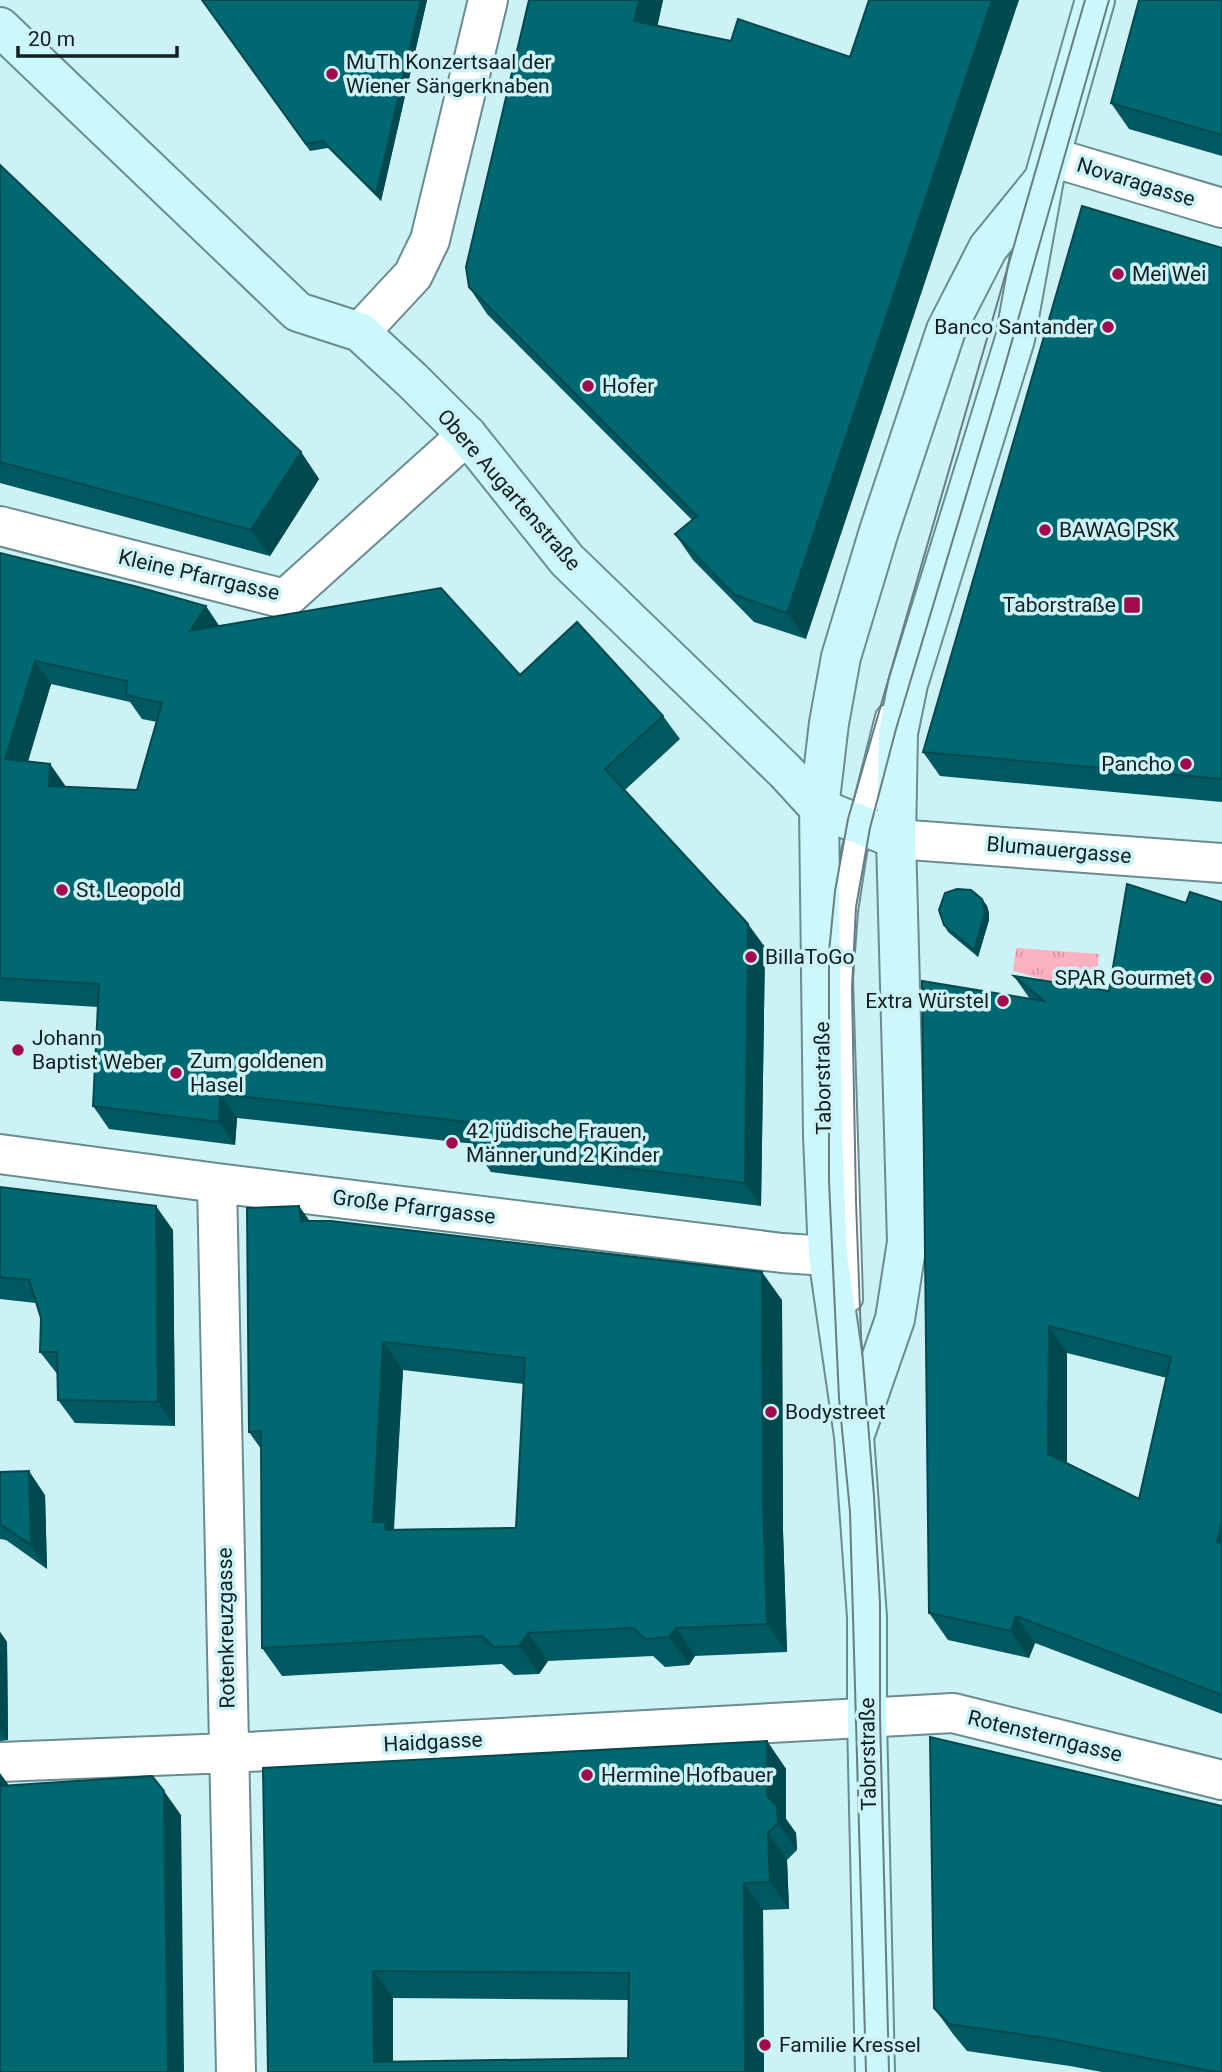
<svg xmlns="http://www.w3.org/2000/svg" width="1222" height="2072" font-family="Roboto,sans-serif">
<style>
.grass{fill:url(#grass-tufts)}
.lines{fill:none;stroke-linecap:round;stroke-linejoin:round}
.lane-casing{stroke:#698c90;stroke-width:28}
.street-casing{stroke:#698c90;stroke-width:42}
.secondary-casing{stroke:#698c90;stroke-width:42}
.lane{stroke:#fff;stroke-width:24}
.street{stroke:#fff;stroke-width:38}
.secondary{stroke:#ccf8fc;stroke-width:38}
.tram{stroke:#667f82;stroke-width:2}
.wall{fill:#005960;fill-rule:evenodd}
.shaded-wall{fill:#00494e}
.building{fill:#006870;stroke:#00494e;stroke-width:2;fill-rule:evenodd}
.poi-dot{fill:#a10a4c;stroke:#ccf2f6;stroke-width:2.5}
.labels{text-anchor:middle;stroke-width:7;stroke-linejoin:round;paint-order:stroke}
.poi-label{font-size:21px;fill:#101f20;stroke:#ccf2f6;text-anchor:start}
.street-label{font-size:21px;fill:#101f20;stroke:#ccf2f6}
</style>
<defs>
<pattern id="grass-tufts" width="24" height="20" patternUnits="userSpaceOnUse" patternTransform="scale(1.75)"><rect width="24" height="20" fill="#fbb1c2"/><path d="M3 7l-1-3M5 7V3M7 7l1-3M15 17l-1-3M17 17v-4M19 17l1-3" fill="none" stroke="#d698a6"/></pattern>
</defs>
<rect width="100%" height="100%" fill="#ccf2f6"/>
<!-- grass -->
<path class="grass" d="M1016 948 1099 954 1096 992 1037 1008 1039 978 1013 971Z"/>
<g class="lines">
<!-- lane casing -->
<g class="lane-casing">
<path id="lane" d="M850 1299 840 979 845 911 854 852 888 717"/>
</g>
<!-- street casing -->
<g class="street-casing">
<path id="street" d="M1051 157 1222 208
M360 332 413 275 430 240 488 0
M0 526 285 599 467 435
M896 839 1222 863
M0 1154 217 1183 782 1253 828 1256
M217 1183 236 2072
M0 1762 229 1753 953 1713 1222 1780"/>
</g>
<!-- secondary casing -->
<g class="secondary-casing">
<path id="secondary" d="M0 27 298 312 360 332 413 381 467 435 567 560 785 771 819 808 896 839
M856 1431 895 1319 907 1242 896 839 898 733 908 684 1015 339 1044 179 1095 0
M875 2072 867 1719V1617L854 1436 828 1256 823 1135 819 808 829 723 841 657 879 531 946 330 988 248 1044 179"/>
</g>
<!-- lane -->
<use href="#lane" class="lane"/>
<!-- street -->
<use href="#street" class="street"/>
<!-- secondary -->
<use href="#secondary" class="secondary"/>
<!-- tram -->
<path class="tram" d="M866 2072 850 1512 839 1398 829 1181V952L835 891 848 819 1085 0
M889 2072 880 1718V1603L874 1496 861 1337 856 1201 852 988 856 907 870 828 896 729 1002 376 1109 0"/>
</g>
<!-- wall -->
<path class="wall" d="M202 0H427L381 201 328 148 310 151Z
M529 0H663L657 26 806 639 754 622 693 560 675 534 692 520 487 314 469 287 515 62Z
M1222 0V156L1129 129 1111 103Z
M0 165 301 452 319 479 270 556 0 483Z
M1222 248V802L940 776 923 752Z
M0 553 220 626 520 675 663 716 680 739 625 790 765 947 761 1206 491 1172 474 1148 475 1144 237 1118 235 1145 109 1129 93 1106 98 1007 0 1001ZM51 684 130 702 142 719 157 722 137 790 66 787 50 764 28 762Z
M982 899 987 906 989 913V920L978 957 948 932 944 925Z
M1222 902V1714L1035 1643 1029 1658 948 1640 929 1613 1030 999 1014 976 1109 991 1186 903ZM1067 1353 1167 1378 1139 1499 1067 1463Z
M0 1187 173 1230 175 1426 75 1423 58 1400V1375L40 1352 41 1318 36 1303 0 1299Z
M309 1221 782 1300 783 1531 787 1652 695 1656 689 1665 665 1667 653 1656 548 1661 539 1674 514 1675 502 1664 282 1676 262 1648 261 1449 249 1432ZM403 1370 524 1384 516 1528 394 1529Z
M0 1472 45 1495 47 1569 6 1540 0 1539Z
M0 1632 7 1642 8 1740 0 1741Z
M767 1741 786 1769V1819L796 1833 797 1850 787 1860 789 1909 763 1910 764 2072H268L263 1768ZM393 1998 629 2000 628 2058 393 2062Z
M934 2008 1222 2072H1102L1070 2066 967 2051 953 2034Z"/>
<!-- shaded-wall -->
<path class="shaded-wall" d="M421 0H427L381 201 376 194Z
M639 0H663L653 47 634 21Z
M992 0H1019L806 639 787 613Z
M301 452 319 479 270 556 251 530Z
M206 606 222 630 190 631Z
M35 661 51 684 21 783 5 759Z
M50 764 66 787 49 786Z
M982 899 987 906 989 913V920L978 957 974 950Z
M748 924 765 947 761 1206 745 1183Z
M220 1094 237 1118 235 1145 219 1122Z
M156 1206 173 1230 175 1426 158 1402Z
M299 1206 319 1234 301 1221Z
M762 1272 782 1300 783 1531 787 1652 767 1624 763 1503Z
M1049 1326 1067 1353V1480L1048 1454Z
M383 1342 403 1370 393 1534 373 1522Z
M29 1471 45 1495 47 1569 31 1545Z
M1222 1521V1549L1217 1542Z
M1016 1616 1035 1643 1029 1658 1011 1631Z
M676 1628 695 1656 689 1665 669 1637Z
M0 1632 7 1642 8 1740 0 1729Z
M528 1633 548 1661 539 1674 519 1646Z
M767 1741 786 1769V1819L796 1833 797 1850 778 1823 767 1796Z
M0 1773 8 1784V1810L0 1799Z
M164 1791 181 1815 184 2072H168Z
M768 1833 787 1860 789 1909 770 1882Z
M744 1883 763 1910 764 2072H745Z
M373 1971 393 1998V2072L374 2062Z"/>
<!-- building -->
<path class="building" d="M202 0H421L376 194 323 141 306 144Z
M529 0H639L634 21 731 41 738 19 850 57 869 0H992L787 613 735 595 675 534 697 516 469 287 466 267Z
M1139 0H1222V135L1111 103Z
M0 165 301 452 251 530 0 462Z
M1082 206 1222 248V779L923 752Z
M0 553 138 587 206 606 190 631 441 588 520 675 577 622 663 716 605 769 748 924 745 1183 474 1148 477 1123 220 1094 219 1122 93 1106 99 984 0 978ZM35 661 127 681 126 695 162 703 137 790 49 786 50 764 5 759Z
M1127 884 1186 903 1190 892 1222 902V1521L1217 1542 1222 1543V1695L1016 1616 1011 1631 929 1613 922 981 1044 1001 1014 976 1109 991ZM1049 1326 1171 1357 1139 1499 1048 1454Z
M957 889 971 890 982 899 984 906 985 913 974 950 944 925 939 910 945 893Z
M0 1187 156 1206 158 1402 58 1400 57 1352H40L41 1318 29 1280 0 1277Z
M299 1206 301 1221H331L762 1272 763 1503 767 1624 676 1628 669 1637 645 1639 633 1628 528 1633 519 1646 494 1647 482 1636 262 1648 261 1431 249 1432 247 1208ZM383 1342 525 1358 516 1528 386 1530 385 1522H373Z
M29 1471 31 1545 0 1524V1472Z
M930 1737 1222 1806V2072H1215L1052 2039 949 2024 934 2008Z
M767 1741V1796L777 1806 778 1823 768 1833 770 1882 744 1883 745 2072H268L263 1768ZM373 1971 629 1973 628 2058 374 2062Z
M152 1776 164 1791 168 2072H0V1786Z"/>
<!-- markers -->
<g class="poi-dot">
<circle cx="332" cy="74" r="7"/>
<circle cx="1118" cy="274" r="7"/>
<circle cx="1108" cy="327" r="7"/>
<circle cx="588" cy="386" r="7"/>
<circle cx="1045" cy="530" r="7"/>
<rect x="1123" y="596" width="18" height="18" rx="3.5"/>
<circle cx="1186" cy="764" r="7"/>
<circle cx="62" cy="890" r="7"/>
<circle cx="751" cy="957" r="7"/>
<circle cx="1206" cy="978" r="7"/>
<circle cx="1003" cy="1001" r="7"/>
<circle cx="18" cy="1050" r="7"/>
<circle cx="176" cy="1073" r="7"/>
<circle cx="452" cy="1143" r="7"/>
<circle cx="771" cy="1412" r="7"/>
<circle cx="587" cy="1775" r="7"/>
<circle cx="765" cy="2045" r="7"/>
</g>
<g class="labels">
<!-- poi labels -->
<g class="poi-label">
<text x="346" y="69">MuTh Konzertsaal der<tspan x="346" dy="24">Wiener Sängerknaben</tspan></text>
<text x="1132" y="281">Mei Wei</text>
<text x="1094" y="334" text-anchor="end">Banco Santander</text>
<text x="602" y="393">Hofer</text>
<text x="1059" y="537">BAWAG PSK</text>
<text x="1116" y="612" text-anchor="end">Taborstraße</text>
<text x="1172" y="771" text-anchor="end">Pancho</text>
<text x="76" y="897">St. Leopold</text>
<text x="765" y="964">BillaToGo</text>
<text x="1192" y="985" text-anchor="end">SPAR Gourmet</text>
<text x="989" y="1008" text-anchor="end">Extra Würstel</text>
<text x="32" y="1045">Johann<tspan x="32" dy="24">Baptist Weber</tspan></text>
<text x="190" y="1068">Zum goldenen<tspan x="190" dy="24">Hasel</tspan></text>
<text x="466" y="1138">42 jüdische Frauen,<tspan x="466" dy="24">Männer und 2 Kinder</tspan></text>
<text x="785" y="1419">Bodystreet</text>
<text x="601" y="1782">Hermine Hofbauer</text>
<text x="779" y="2052">Familie Kressel</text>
</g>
<!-- street labels -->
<g class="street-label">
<text transform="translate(1136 182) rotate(17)" y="7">Novaragasse</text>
<text transform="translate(509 490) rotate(49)" y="7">Obere Augartenstraße</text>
<text transform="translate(199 575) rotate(13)" y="7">Kleine Pfarrgasse</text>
<text transform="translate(1059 850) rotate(5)" y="7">Blumauergasse</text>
<text transform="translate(823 1078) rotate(-91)" y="7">Taborstraße</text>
<text transform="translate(414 1207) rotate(7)" y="7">Große Pfarrgasse</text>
<text transform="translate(226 1628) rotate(-91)" y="7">Rotenkreuzgasse</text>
<text transform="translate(1045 1736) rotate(14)" y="7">Rotensterngasse</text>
<text transform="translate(433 1742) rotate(-3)" y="7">Haidgasse</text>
<text transform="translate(868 1754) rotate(-91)" y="7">Taborstraße</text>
</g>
</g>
<!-- scale -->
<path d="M18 46v10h159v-10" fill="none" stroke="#101f20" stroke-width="3.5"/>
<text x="28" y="46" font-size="21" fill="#101f20" stroke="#ccf2f6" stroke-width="5" paint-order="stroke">20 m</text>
</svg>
